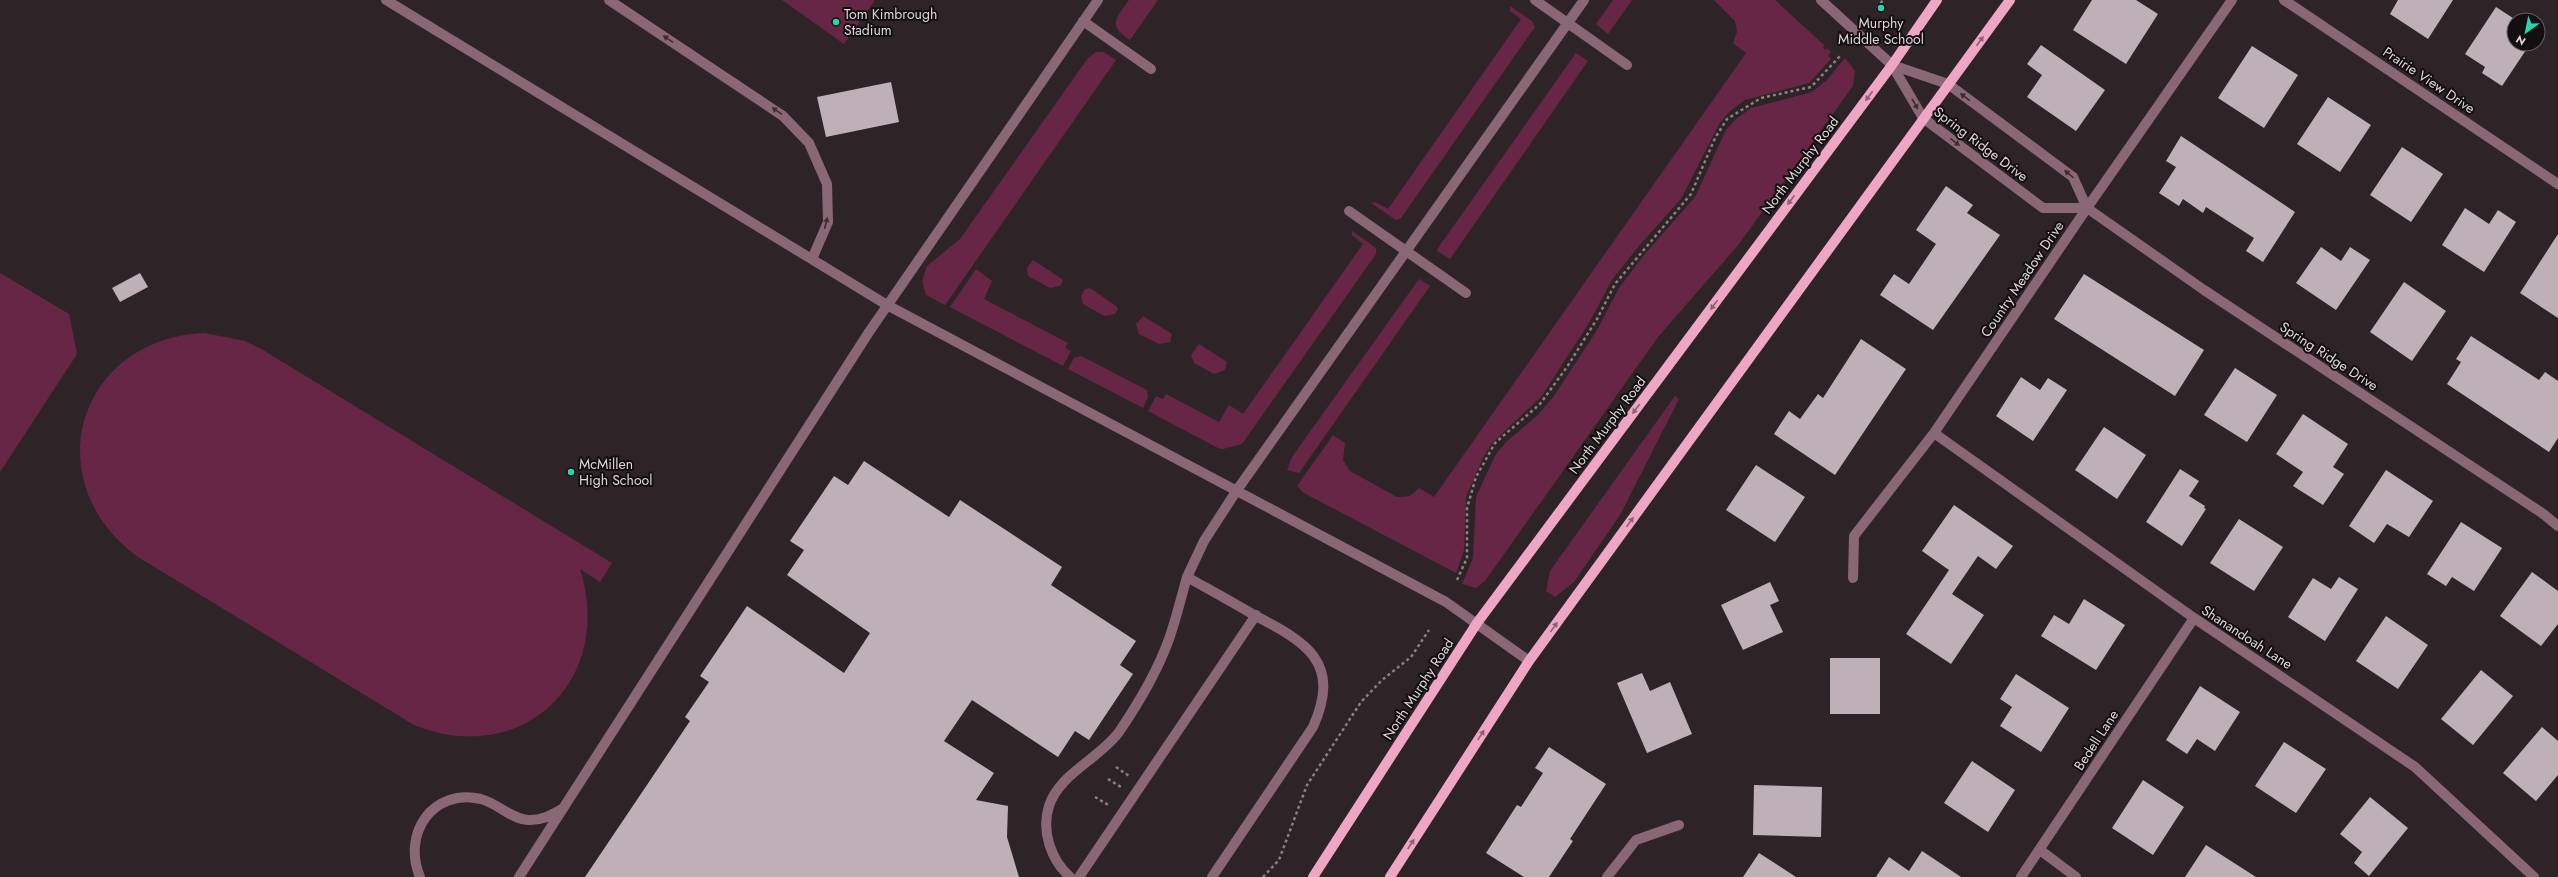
<svg xmlns="http://www.w3.org/2000/svg" width="2558" height="877" font-family="Jost,sans-serif">
<style>
.green{fill:#672646}
.building{fill:#beb0b6}
.lines{fill:none;stroke-linecap:round;stroke-linejoin:round}
.path{stroke:#8a8185;stroke-width:2.5;stroke-dasharray:3 3;stroke-linecap:butt}
.minor{stroke:#8a6775;stroke-width:10}
.major{stroke:#eea6c4;stroke-width:10}
.oneway{fill:#3d2d33}
.oneway2{fill:#8b6273}
.poi-dot{fill:#28d5ad;stroke:#130e10;stroke-width:1.5}
.labels{text-anchor:middle;stroke-width:4;stroke-linejoin:round;paint-order:stroke}
.poi-label{font-size:14px;fill:#dfd8db;stroke:#130e10;text-anchor:start}
.street-label{font-size:14px;fill:#dfd8db;stroke:#130e10}
</style>
<rect width="100%" height="100%" fill="#2e2428"/>
<!-- green -->
<path class="green" d="M782 0H875L844 44Z
M1129 0H1158L1130 40C1107 25 1116 19 1129 0Z
M1613 0H1632L1608 34 1596 24Z
M1714 0H1775L1824 45 1823 48 1825 50 1827 48 1831 52 1828 56 1831 59 1809 83 1745 100 1729 112 1719 124 1681 199 1638 247 1612 280 1589 323 1541 397 1492 443 1483 458 1466 497 1464 550 1456 573 1304 493 1297 486 1333 435 1345 443 1343 460 1350 471 1397 497 1410 496 1419 488 1434 497 1746 53 1733 43 1737 32 1735 21Z
M1510 6 1532 21 1535 27 1401 218 1396 220 1371 203 1375 202 1388 209 1521 19 1510 11Z
M1096 52H1104L1116 60 945 305 926 295 922 281 927 266 960 239 1088 58Z
M1576 53 1588 61 1450 259 1437 251 1438 248Z
M1845 58 1855 71 1853 86 1739 244 1658 337 1485 581 1476 588 1462 584 1473 558 1476 497 1496 454 1507 441 1537 416 1554 396 1597 330 1619 288 1644 255 1695 197 1726 130 1736 119 1751 108 1812 92 1826 81Z
M1352 231 1376 248V254L1242 444 1223 449 1218 448 1148 411 1156 396 1163 399 1166 394 1219 422 1229 405 1243 414 1363 244 1352 235Z
M1033 260 1062 279 1063 281 1060 286 1050 288 1028 276 1027 268Z
M976 269 992 281 984 299 1068 343 1065 348 1071 351 1063 366 950 307Z
M0 273 69 314 77 354 0 472Z
M1419 279 1430 286 1299 473 1287 470 1292 457Z
M1090 288 1116 306 1118 309 1115 314 1104 316 1083 304 1081 296 1085 289Z
M1143 316 1172 334 1170 342 1159 344 1139 334 1136 324Z
M204 333 245 341 263 350 612 563 600 582 580 569C615 680 523 769 414 725L138 557C35 482 77 339 204 333Z
M1199 344 1227 362 1225 370 1214 374 1194 363 1191 355Z
M1081 356 1147 390 1148 397 1143 408 1068 369 1074 358Z
M1675 396 1679 399 1620 515 1574 582 1555 597 1546 591 1550 571Z"/>
<!-- building -->
<path class="building" d="M2092 0H2136L2158 14 2126 64 2073 30Z
M2398 0H2453L2428 39 2390 14Z
M2496 7 2516 20H2514V44H2530L2502 86 2482 73 2485 67 2465 54Z
M2041 45 2105 90 2076 131 2027 97 2042 75 2027 64Z
M2252 46 2298 75 2264 128 2218 98Z
M891 82 899 122 826 137 817 97Z
M2328 97 2371 125 2340 172 2297 144Z
M2181 136 2295 212 2263 262 2246 251 2254 238 2206 207 2203 213 2183 199 2179 206 2159 193 2176 167 2166 161Z
M2402 147 2443 174 2411 222 2370 195Z
M1946 186 1973 205 1967 213 2000 235 1933 330 1880 295 1894 274 1909 284 1936 244 1916 230Z
M2465 208 2489 224 2498 210 2516 222 2484 272 2442 245Z
M2558 234V318L2520 293Z
M2321 247 2341 261 2350 247 2370 260 2336 310 2296 283Z
M140 273 148 287 120 302 112 288Z
M2084 274 2204 350 2175 396 2054 319Z
M2404 282 2446 311 2412 361 2370 332Z
M2471 336 2539 380 2545 372 2558 381V438L2549 452 2447 384 2461 362 2456 359Z
M1861 339 1906 369 1835 475 1774 434 1789 411 1800 419 1818 394 1823 398Z
M2235 368 2277 395 2247 442 2204 415Z
M2021 377 2040 390 2048 378 2067 390 2033 441 1996 416Z
M2303 414 2348 444 2333 467 2344 474 2323 505 2293 486 2303 472 2276 454Z
M2104 427 2146 455 2117 499 2075 470Z
M864 461 949 517 960 500 1062 567 1051 585 1136 641 1120 665 1133 674 1089 740 1075 731 1058 757 972 700 944 741 994 773 976 800 1008 806 1007 837 1019 877H585L690 721 685 717 709 682 700 676 747 606 844 673 870 633 787 575 804 550 790 541 834 476 848 485Z
M1756 465 1805 497 1775 542 1726 510Z
M2180 469 2199 481 2189 496 2205 506 2204 508 2206 509 2182 546 2146 522Z
M2386 470 2433 501 2409 537 2387 524 2374 543 2349 526Z
M1954 505 2013 546 1996 569 1978 556 1952 594 1984 615 1951 664 1906 634 1949 570 1922 551Z
M2239 519 2283 547 2254 591 2210 563Z
M2461 522 2502 548 2474 591 2452 577 2446 586 2427 574Z
M2532 572 2558 591V624L2541 646 2500 616Z
M2339 577 2358 589 2325 641 2288 617 2313 578 2331 589Z
M1770 582 1779 601 1770 605 1783 632 1743 650 1721 605Z
M2084 599 2125 625 2096 670 2041 636 2054 615 2069 624Z
M2386 616 2428 645 2398 689 2356 661Z
M1830 658H1880V714H1830Z
M2481 670 2513 696 2473 745 2441 719Z
M1642 673 1650 691 1670 682 1692 734 1647 753 1617 683Z
M2016 674 2069 708 2041 752 2000 726 2012 707 2000 699Z
M2200 686 2240 712 2215 751 2197 739 2187 754 2166 740Z
M2542 727 2558 741V775L2536 801 2503 773Z
M2284 742 2326 769 2296 813 2255 786Z
M1549 747 1606 784 1570 839 1573 841 1549 877H1524L1486 853 1517 805 1521 807 1543 773 1535 768Z
M1972 761 2015 790 1988 832 1944 803Z
M2143 780 2184 807 2153 855 2112 828Z
M1754 785 1822 787 1821 837 1753 835Z
M2370 797 2408 828 2369 876 2354 863 2362 852 2340 834Z
M2206 845 2256 877H2185Z
M1922 851 1961 877H1876L1889 857 1909 871Z
M1759 853 1796 877H1743Z"/>
<g class="lines">
<!-- path -->
<path class="path" d="M1877 8 1883 0
M1457 580 1467 558V508L1476 477 1495 443 1540 404 1567 367 1597 319 1615 284 1691 194 1715 138 1727 119 1761 98 1811 87 1841 55
M1116 767 1129 776
M1108 779 1121 787
M1095 797 1110 806
M1263 877 1279 860 1307 785 1361 702 1382 680 1411 657 1429 630"/>
<!-- minor -->
<path class="minor" d="M386 0 887 305 1446 602 1529 661
M609 0 783 116 809 143 827 184 828 222 812 259
M1535 0 1627 65
M1821 0 1892 65 1923 118 2043 208H2087
M2284 0 2558 184
M1083 21 1151 69
M1892 65 1948 84 2073 177 2087 208 2204 290 2542 513 2558 526
M1349 211 1466 293
M1934 433 2194 618 2415 767 2534 877
M1853 578 1854 536 1934 433 2087 208 2232 0
M2040 850 2076 877
M420 877C402 834 432 788 481 799 497 803 511 819 528 820 541 821 551 815 562 809
M519 877 869 332 1098 0
M1070 877C1051 860 1041 831 1049 806 1059 774 1099 759 1119 732 1138 704 1158 670 1169 639 1176 619 1181 598 1187 577
M1079 877 1256 615
M1212 877 1313 727C1342 662 1306 642 1254 615 1232 602 1210 590 1187 577L1204 541 1237 490 1584 0
M1607 877 1636 840 1679 825
M2021 877 2194 618"/>
<!-- major -->
<path class="major" d="M1313 877 1477 623 1892 65 1937 0
M1390 877 1529 661 2010 0"/>
</g>
<!-- one-way arrows -->
<defs><path id="oneway-solid" d="M-6-.8H1V-3.2L6.5 0L1 3.2V.8H-6Z"/></defs>
<g class="oneway">
<use href="#oneway-solid" transform="translate(668 39) rotate(-146)"/>
<use href="#oneway-solid" transform="translate(1965 97) rotate(-143)"/>
<use href="#oneway-solid" transform="translate(1915 104) rotate(60)"/>
<use href="#oneway-solid" transform="translate(777 111) rotate(-146)"/>
<use href="#oneway-solid" transform="translate(1955 142) rotate(37)"/>
<use href="#oneway-solid" transform="translate(2069 174) rotate(-140)"/>
<use href="#oneway-solid" transform="translate(826 223) rotate(-76)"/>
</g>
<g class="oneway2">
<use href="#oneway-solid" transform="translate(1980 41) rotate(-54)"/>
<use href="#oneway-solid" transform="translate(1869 96) rotate(127)"/>
<use href="#oneway-solid" transform="translate(1791 200) rotate(127)"/>
<use href="#oneway-solid" transform="translate(1714 305) rotate(127)"/>
<use href="#oneway-solid" transform="translate(1636 409) rotate(127)"/>
<use href="#oneway-solid" transform="translate(1630 522) rotate(-54)"/>
<use href="#oneway-solid" transform="translate(1554 627) rotate(-54)"/>
<use href="#oneway-solid" transform="translate(1481 735) rotate(-57)"/>
<use href="#oneway-solid" transform="translate(1411 844) rotate(-57)"/>
</g>
<!-- markers -->
<g class="poi-dot">
<circle cx="1881" cy="8" r="4"/>
<circle cx="836" cy="22" r="4"/>
<circle cx="571" cy="472" r="4"/>
</g>
<g class="labels">
<!-- poi labels -->
<g class="poi-label">
<text x="844" y="19">Tom Kimbrough<tspan x="844" dy="16">Stadium</tspan></text>
<text x="1881" y="28" text-anchor="middle">Murphy<tspan x="1881" dy="16">Middle School</tspan></text>
<text x="579" y="469">McMillen<tspan x="579" dy="16">High School</tspan></text>
</g>
<!-- street labels -->
<g class="street-label">
<text transform="translate(2429 80) rotate(34)" y="5">Prairie View Drive</text>
<text transform="translate(1981 144) rotate(37)" y="5">Spring Ridge Drive</text>
<text transform="translate(1800 165) rotate(-53)" y="5">North Murphy Road</text>
<text transform="translate(2022 279) rotate(-56)" y="5">Country Meadow Drive</text>
<text transform="translate(2329 356) rotate(33)" y="5">Spring Ridge Drive</text>
<text transform="translate(1607 425) rotate(-53)" y="5">North Murphy Road</text>
<text transform="translate(2247 637) rotate(33)" y="5">Shanandoah Lane</text>
<text transform="translate(1418 689) rotate(-57)" y="5">North Murphy Road</text>
<text transform="translate(2096 740) rotate(-57)" y="5">Bedell Lane</text>
</g>
</g>
<!-- north arrow -->
<g transform="translate(2526 32) rotate(213)"><circle r="19" fill="#130e10" stroke="#655f61"/>
<path d="M0-3L7 15L0 10L-7 15Z" fill="#28d5ad"/>
<text y="-6" font-size="11" font-weight="bold" text-anchor="middle" fill="#dfd8db">N</text>
</g>
</svg>
